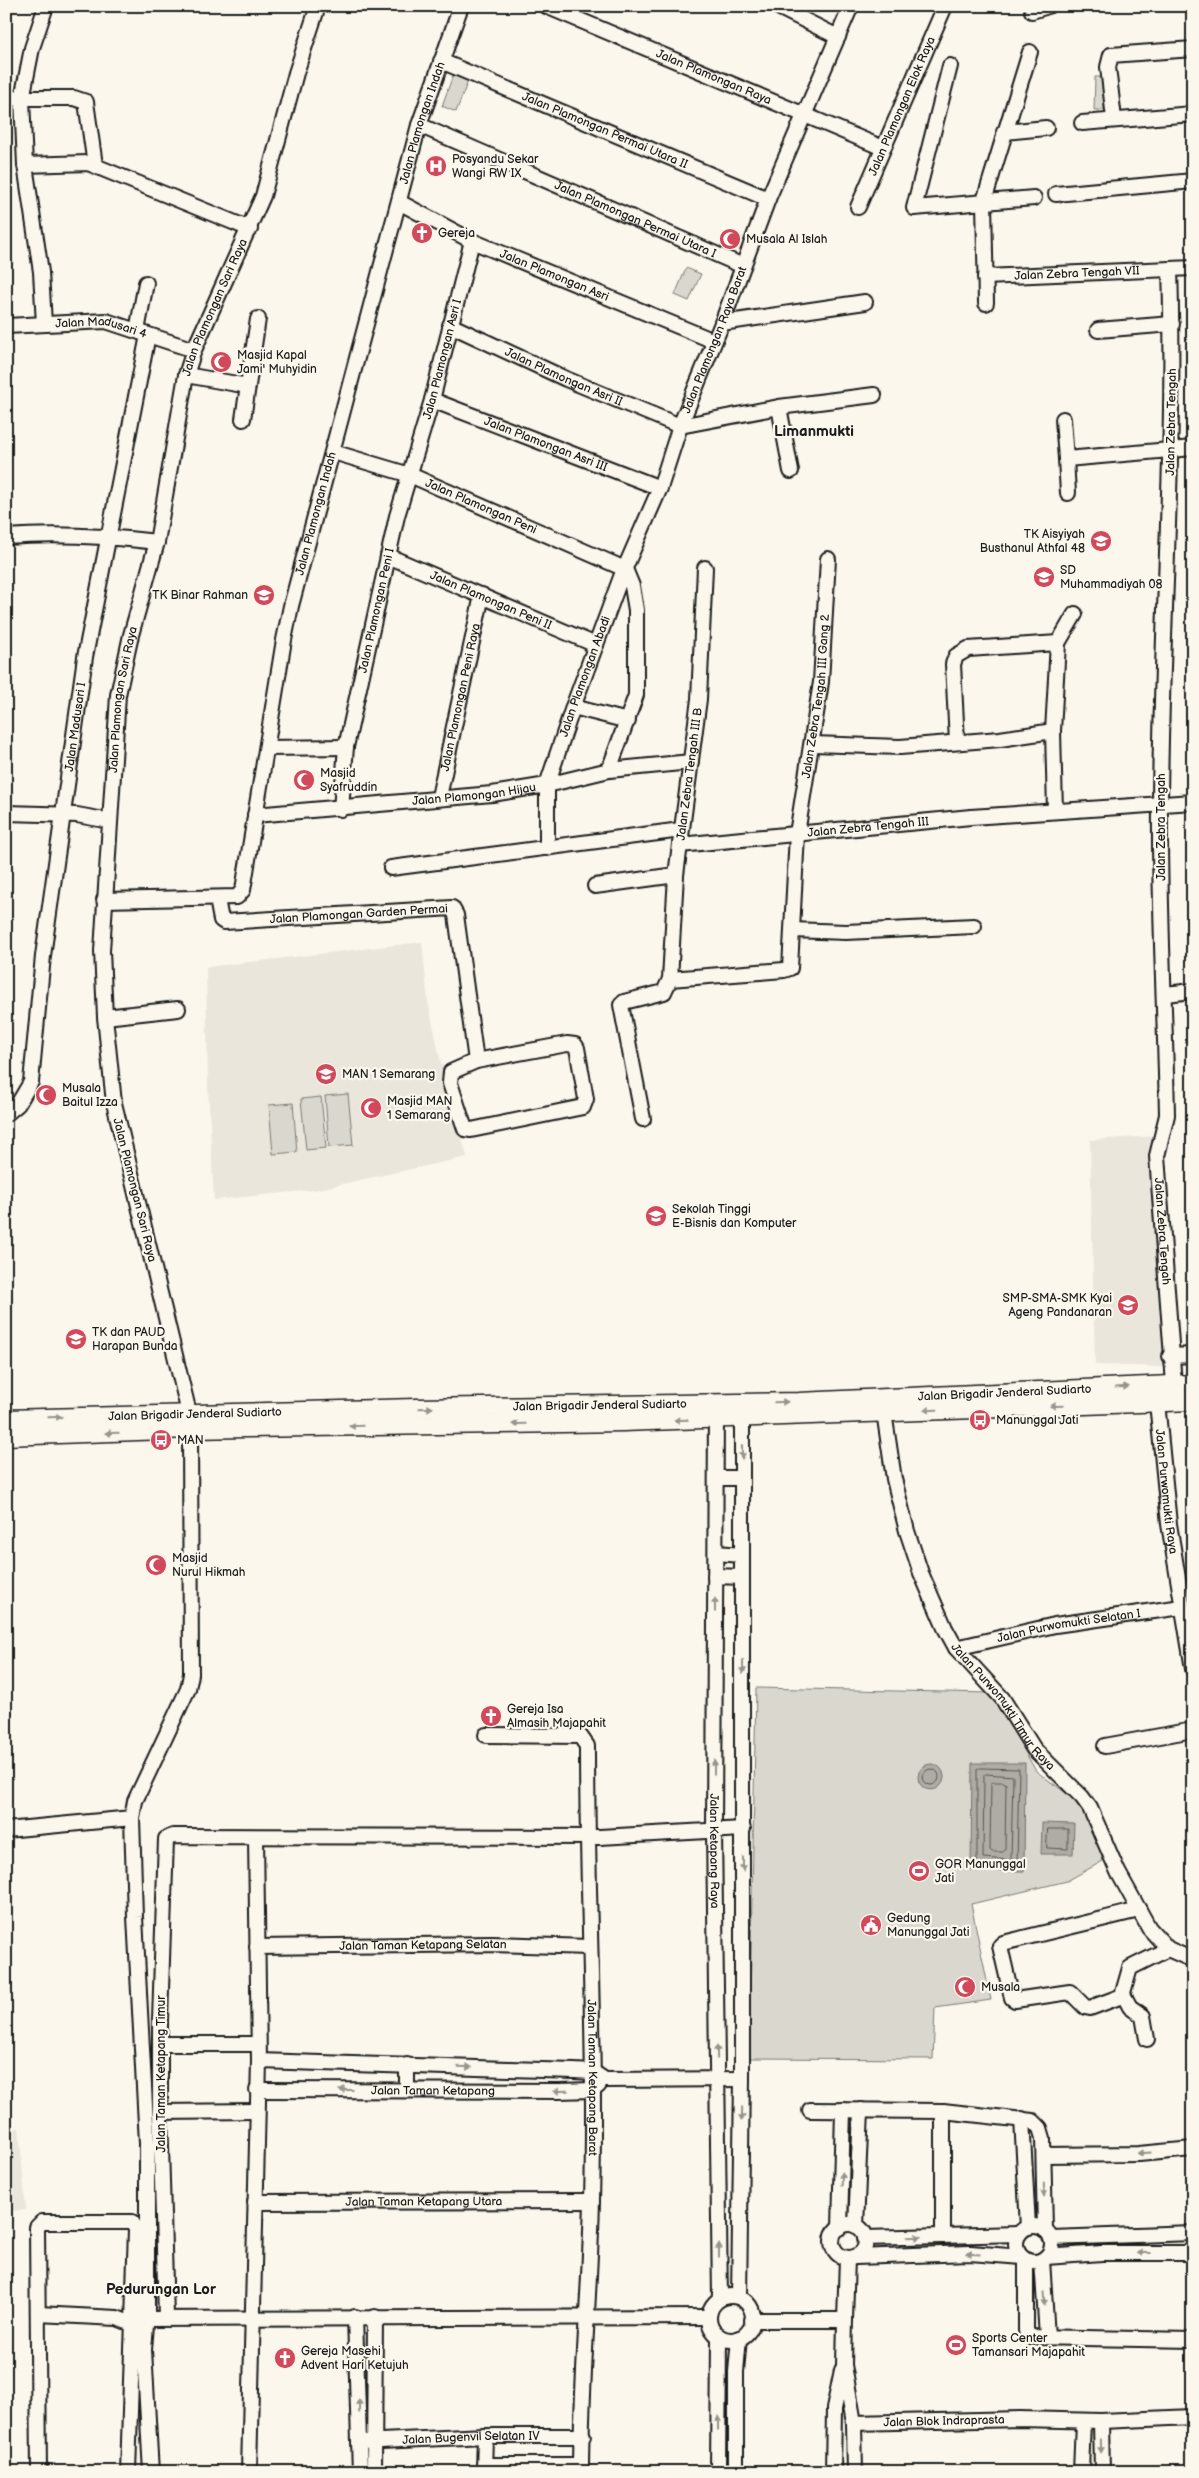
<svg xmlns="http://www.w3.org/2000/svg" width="1199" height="2478" font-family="'Balsamiq Sans',sans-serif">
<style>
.built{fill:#eae6dc}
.green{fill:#dad7ce;stroke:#7b7a75}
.water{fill:#afaca5;stroke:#74726e}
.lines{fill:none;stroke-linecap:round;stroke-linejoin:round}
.shore{stroke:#575653;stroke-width:1}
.minor-casing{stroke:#1c1c1c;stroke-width:18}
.major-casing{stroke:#1c1c1c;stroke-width:21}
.minor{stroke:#fbf7ec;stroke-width:14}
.major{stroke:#fbf7ec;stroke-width:18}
.oneway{fill:#97948e}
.labels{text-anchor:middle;stroke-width:4.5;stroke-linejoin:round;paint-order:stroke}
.street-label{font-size:12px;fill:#1c1c1c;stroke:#fbf7ec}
.poi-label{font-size:12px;fill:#1c1c1c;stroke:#fbf7ec;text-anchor:start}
.quarter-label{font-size:15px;font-weight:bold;fill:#1c1c1c;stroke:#fbf7ec}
</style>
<rect width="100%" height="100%" fill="#fbf7ec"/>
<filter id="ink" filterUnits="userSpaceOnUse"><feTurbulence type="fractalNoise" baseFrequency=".02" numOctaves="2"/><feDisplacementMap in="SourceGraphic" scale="10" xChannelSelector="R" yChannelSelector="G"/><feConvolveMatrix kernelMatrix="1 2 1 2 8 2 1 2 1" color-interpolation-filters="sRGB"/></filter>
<g filter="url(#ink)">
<!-- built -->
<path class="built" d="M422 942 428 1002 441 1062 467 1157 314 1190 214 1200 208 1086 206 967Z
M1155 1136 1164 1367 1095 1365 1090 1140Z
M19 2128 26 2210 6 2211V2130Z"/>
<!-- green -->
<path class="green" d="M453 75 468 81 456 112 442 106Z
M1095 77H1105L1104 110H1094Z
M686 268 701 274 689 301 675 295Z
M348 1094 353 1145 329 1147 325 1096Z
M321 1097 326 1148 306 1150 301 1099Z
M293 1103 297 1152 273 1154 269 1105Z
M756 1688 991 1693 1036 1771 1089 1810 1103 1861 1067 1881 971 1904 991 2000 935 2008 933 2059 749 2058Z"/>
<!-- water -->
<path class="water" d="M972 1763H1025L1024 1871H971Z
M918 1777a13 13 0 1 1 26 0a13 13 0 1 1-26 0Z
M1042 1823 1074 1824 1073 1854H1041Z"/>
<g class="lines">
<!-- shore -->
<path class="shore" d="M980 1768 1019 1769 1017 1866 977 1864V1770Z
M923 1777a8 8 0 1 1 16 0a8 8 0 1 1-16 0Z
M986 1774 1013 1776 1011 1860 983 1858 984 1776Z
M993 1782H1004L1006 1784 1005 1850 1003 1852H992L990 1850 991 1784Z
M1048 1829H1068V1849L1047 1848Z"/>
<!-- minor casing -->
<g class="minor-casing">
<g id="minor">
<path id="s1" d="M546 6 883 148"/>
<path d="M776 6 838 37"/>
<path d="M1032 11 1048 6"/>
<path id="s2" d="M441 61 768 199"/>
<path d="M950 66 914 208 1034 198"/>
<path d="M6 98H74L86 102 95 165"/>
<path d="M1114 119 1108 67 1111 55 1193 49"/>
<path d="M1082 123 1193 114"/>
<path id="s3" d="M419 125 743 266"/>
<path d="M1004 132 1046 128"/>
<path d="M25 165 88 163 250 229"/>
<path d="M1056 194 1193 181"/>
<path id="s4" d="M399 202 472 241 714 341"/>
<path id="s5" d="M858 207 945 6"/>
<path id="s6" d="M1170 269C1176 447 1161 626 1160 804 1159 908 1165 1011 1167 1115L1157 1156 1174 1384"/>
<path id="s7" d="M985 277 1193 268"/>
<path d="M986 303 984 201 1030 52"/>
<path d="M722 323 865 302"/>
<path d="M44 324 41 272 25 165 22 99 32 48 46 6"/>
<path id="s8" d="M450 325 566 379 680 426"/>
<path id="s9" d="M6 326 106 321 194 350"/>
<path d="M1098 330 1172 324"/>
<path d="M137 331 146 283"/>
<path d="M186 375 248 386"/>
<path id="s10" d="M432 400 660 488"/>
<path d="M779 407 791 471"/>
<path d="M243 419 258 319"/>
<path d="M1063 419 1066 459 1193 448"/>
<path d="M680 426 779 407 874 395"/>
<path id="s11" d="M333 452 410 475 625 569 632 586 636 610V695L609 770"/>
<path d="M1066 459 1068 493"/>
<path d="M6 537C57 533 107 536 157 542"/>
<path id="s12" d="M388 556 596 645"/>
<path d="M573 707 628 721"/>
<path d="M957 742 953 664 956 656 968 649 1058 643"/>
<path d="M813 744 900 747 1000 739 1053 731"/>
<path d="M267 748 346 747"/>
<path id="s13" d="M439 797 482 595"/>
<path id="s14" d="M341 809 346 747 397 516 432 400 472 241"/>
<path d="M1055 811 1053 731 1058 643 1075 614"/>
<path d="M6 813 77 815 110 821"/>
<path id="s15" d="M255 815 492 794 547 785 609 770 691 762"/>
<path id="s16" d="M680 845 971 817 1193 802"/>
<path id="s17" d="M547 848V785L573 707 621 577 660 488 680 426 722 323 768 199 851 6"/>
<path d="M391 868 681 830"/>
<path d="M595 886 676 875"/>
<path id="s18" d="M217 899 221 920 224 922 452 908 456 915 476 1061"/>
<path id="s19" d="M104 900 237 897 243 890 284 640 291 606 419 125 461 6"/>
<path d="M792 930 846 932 974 926"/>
<path id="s20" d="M670 979 784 970 790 968 797 834 821 682 828 559"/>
<path d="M1165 994 1193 991"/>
<path d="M105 1017 178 1009"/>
<path d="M567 1044 575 1045 577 1048 586 1099 583 1107 471 1130 465 1129 450 1083 451 1072 476 1061Z"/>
<path id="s21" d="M6 1114 18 1104 31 1082 43 956 85 657 148 335"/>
<path id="s22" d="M643 1119 621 1005 624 1002 664 992 670 979 676 875 699 699 705 568"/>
<path d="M1170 1356 1193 1355"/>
<path id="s23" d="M1157 1402 1169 1524 1193 1669"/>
<path id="s24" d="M716 1409 714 1831 720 2298"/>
<path id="s25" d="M884 1412 894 1479 907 1531 921 1573 945 1628 956 1648 1002 1698 1034 1749 1082 1797 1090 1808 1118 1872 1149 1928 1168 1949 1193 1960"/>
<path id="s26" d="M189 1413 114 1103 105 1017 102 951 118 695 131 635 157 542 186 375 194 350 263 196 296 73 318 6"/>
<path d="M716 1478H742"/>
<path d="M716 1553 742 1555"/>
<path d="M715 1576 742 1577"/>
<path id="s27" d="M956 1648 1055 1625 1182 1607"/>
<path id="s28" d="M486 1735 580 1736 587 1746C587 1897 596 2049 592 2200 590 2290 581 2381 581 2472"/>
<path d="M1105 1746 1193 1730"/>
<path d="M6 1830 132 1818"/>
<path d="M1139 1910 1003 1943 1000 1946 1012 1998 1015 2000 1070 1992 1085 2007 1090 2008 1122 1996 1130 1968 1168 1949"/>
<path id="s29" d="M257 1947 492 1944 589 1947"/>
<path d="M1123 1994 1130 2007 1143 2016 1147 2039"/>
<path d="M160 2044H258"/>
<path d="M259 2061 574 2071 593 2072 605 2080 742 2079"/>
<path d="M407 2065V2090"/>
<path id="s30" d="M257 2090 559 2091 593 2090 599 2085"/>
<path d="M810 2110 943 2111 1033 2121 1040 2128 1043 2138 1045 2230"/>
<path d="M943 2111V2236"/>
<path d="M160 2112 257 2111"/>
<path d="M1022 2119 1028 2227"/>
<path d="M1044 2155 1139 2154 1193 2149"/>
<path id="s31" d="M255 2202 592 2201"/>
<circle cx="849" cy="2241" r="17"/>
<path d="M856 2226 861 2110"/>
<circle cx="1034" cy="2244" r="18"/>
<path d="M840 2228 843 2110"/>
<path d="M865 2238 1019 2234"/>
<path d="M1051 2238 1193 2233"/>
<path d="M856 2257 970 2253 1022 2257"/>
<path d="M1046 2257 1102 2253H1193"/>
<path d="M1026 2260V2331L1030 2337 1193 2340"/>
<path d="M1042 2260 1047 2337"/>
<circle cx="731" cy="2318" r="22"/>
<path d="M739 2297 742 2079V1408"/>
<path d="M38 2314 117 2318 137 2326"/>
<path d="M166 2317 160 2112V2020L166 1839 173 1836 600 1837 743 1829"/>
<path d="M355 2317 360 2472"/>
<path d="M146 2319 709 2317"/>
<path d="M752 2320H845L847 2258"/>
<path d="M845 2320 844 2365 854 2423 855 2472"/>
<path d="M1101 2421 1102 2472"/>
<path id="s32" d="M854 2423 1020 2419 1101 2421 1193 2417"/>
<path id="s33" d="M360 2442 485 2436H583"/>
<path d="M484 2465H581"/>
<path d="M39 2472 37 2227 42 2222H132L136 2229 128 2472"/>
<path d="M151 2472 144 2350 147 2312V2143L135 1917 132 1818 135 1801 188 1689 191 1674 190 1429"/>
<path d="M249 2472 259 2061 256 1837"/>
<path d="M374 2472 375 2317"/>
<path d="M484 2472 485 2436"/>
<path d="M718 2472 719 2336"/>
<path d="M736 2472V2372L739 2338"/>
<path d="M833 2472 834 2409 842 2370"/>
<path d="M1081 2472 1083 2421"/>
</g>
</g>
<!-- major casing -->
<g class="major-casing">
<g id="major">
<path id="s34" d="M6 1419 416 1408 799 1402 1193 1384"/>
<path d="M6 1436 190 1429 623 1422 1193 1401"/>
</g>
</g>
<!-- minor -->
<use href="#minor" class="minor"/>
<!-- major -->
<use href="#major" class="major"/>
</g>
<!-- one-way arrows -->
<defs><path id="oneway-solid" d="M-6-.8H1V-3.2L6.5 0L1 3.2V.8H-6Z" transform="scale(1.25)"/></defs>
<g class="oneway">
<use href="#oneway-solid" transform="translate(1122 1387) rotate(-3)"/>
<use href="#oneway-solid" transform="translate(781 1402) rotate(-1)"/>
<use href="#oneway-solid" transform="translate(1057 1406) rotate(178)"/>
<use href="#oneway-solid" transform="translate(426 1408) rotate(-1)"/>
<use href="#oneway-solid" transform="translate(931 1410) rotate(178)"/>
<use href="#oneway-solid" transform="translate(55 1417) rotate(-2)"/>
<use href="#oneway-solid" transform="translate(681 1420) rotate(178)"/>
<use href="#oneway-solid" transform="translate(519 1424) rotate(179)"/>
<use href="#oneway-solid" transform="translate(356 1426) rotate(179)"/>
<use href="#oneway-solid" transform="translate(112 1433) rotate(178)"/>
<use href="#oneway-solid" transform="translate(742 1452) rotate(90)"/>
<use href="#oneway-solid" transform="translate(715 1605) rotate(-90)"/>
<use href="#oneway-solid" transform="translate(743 1667) rotate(90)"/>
<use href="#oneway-solid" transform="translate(714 1767) rotate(-90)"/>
<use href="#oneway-solid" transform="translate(743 1864) rotate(90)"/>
<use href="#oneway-solid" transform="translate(717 2052) rotate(-91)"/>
<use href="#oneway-solid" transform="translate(465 2067) rotate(2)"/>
<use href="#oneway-solid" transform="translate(346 2090) rotate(-180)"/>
<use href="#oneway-solid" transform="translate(561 2091) rotate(179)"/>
<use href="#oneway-solid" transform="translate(742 2114) rotate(91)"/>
<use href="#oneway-solid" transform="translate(1144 2153) rotate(176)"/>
<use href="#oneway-solid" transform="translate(842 2179) rotate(-87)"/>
<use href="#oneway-solid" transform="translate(1044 2190) rotate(89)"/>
<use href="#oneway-solid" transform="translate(914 2237) rotate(-1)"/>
<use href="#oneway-solid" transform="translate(719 2250) rotate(-90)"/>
<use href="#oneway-solid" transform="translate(1144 2253) rotate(-180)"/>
<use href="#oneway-solid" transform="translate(973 2254) rotate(-177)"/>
<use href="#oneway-solid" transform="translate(1044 2299) rotate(86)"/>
<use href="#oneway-solid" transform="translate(359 2406) rotate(-92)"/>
<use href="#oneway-solid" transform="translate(718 2423) rotate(-90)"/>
<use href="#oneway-solid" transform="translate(1101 2446) rotate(89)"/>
</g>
</g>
<!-- icons -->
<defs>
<g id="hospital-disc" transform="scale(1.125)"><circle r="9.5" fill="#d1495b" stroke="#fbf7ec"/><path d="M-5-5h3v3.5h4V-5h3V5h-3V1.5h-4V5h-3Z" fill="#fff"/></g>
<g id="church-disc" transform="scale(1.125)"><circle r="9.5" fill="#d1495b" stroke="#fbf7ec"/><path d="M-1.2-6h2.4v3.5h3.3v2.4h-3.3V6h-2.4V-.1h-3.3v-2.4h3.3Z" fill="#fff"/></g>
<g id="mosque-disc" transform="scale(1.125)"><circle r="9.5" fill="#d1495b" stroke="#fbf7ec"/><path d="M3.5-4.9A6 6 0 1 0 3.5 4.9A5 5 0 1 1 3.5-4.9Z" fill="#fff"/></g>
<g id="school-disc" transform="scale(1.125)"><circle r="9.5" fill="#d1495b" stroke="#fbf7ec"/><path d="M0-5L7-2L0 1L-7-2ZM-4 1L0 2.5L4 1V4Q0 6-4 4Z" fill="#fff"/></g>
<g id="university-disc" transform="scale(1.125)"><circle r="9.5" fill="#d1495b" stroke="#fbf7ec"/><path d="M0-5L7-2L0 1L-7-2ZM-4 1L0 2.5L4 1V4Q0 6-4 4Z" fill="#fff"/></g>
<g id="bus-disc" transform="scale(1.125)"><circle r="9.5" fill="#d1495b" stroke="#fbf7ec"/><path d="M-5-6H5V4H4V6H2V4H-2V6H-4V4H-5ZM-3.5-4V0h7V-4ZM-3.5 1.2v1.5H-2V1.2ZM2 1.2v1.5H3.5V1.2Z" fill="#fff"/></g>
<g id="stadium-disc" transform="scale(1.125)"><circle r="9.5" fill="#d1495b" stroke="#fbf7ec"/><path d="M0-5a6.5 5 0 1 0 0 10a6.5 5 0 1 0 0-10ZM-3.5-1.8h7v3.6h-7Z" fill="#fff"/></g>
<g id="civic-disc" transform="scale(1.125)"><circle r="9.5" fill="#d1495b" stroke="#fbf7ec"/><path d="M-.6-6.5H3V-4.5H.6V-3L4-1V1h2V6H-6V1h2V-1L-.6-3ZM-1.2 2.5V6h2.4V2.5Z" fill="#fff"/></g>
</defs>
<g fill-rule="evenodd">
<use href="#hospital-disc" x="436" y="166"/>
<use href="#church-disc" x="422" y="233"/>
<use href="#mosque-disc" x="730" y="239"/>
<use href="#mosque-disc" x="221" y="362"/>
<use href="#school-disc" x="1101" y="541"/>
<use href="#school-disc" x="1044" y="577"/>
<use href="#school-disc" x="264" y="595"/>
<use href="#mosque-disc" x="304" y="780"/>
<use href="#school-disc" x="326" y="1074"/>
<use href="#mosque-disc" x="46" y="1095"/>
<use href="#mosque-disc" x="371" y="1108"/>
<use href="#university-disc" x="656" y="1216"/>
<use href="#school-disc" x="1128" y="1305"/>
<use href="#school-disc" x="76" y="1339"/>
<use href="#bus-disc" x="980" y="1420"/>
<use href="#bus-disc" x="161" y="1440"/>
<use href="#mosque-disc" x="156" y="1565"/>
<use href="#church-disc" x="491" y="1716"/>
<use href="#stadium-disc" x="919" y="1871"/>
<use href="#civic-disc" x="871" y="1925"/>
<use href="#mosque-disc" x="965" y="1987"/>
<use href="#stadium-disc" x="956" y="2345"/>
<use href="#church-disc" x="285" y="2358"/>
</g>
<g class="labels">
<!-- street labels -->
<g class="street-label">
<text dy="4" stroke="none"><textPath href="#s1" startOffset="182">Jalan Plamongan Raya</textPath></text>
<text dy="4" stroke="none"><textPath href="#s5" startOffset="110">Jalan Plamongan Elok Raya</textPath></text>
<text dy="4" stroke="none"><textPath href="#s19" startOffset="931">Jalan Plamongan Indah</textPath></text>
<text dy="4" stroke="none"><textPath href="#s2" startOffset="178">Jalan Plamongan Permai Utara II</textPath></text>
<text dy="4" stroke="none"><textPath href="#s3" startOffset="236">Jalan Plamongan Permai Utara I</textPath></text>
<text dy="4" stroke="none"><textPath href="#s7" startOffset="92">Jalan Zebra Tengah VII</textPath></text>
<text dy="4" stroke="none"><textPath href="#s4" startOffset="172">Jalan Plamongan Asri</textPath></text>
<text dy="4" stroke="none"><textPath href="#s26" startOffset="1129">Jalan Plamongan Sari Raya</textPath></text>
<text dy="4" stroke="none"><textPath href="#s9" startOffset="96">Jalan Madusari 4</textPath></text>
<text dy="4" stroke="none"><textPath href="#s17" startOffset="539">Jalan Plamongan Raya Barat</textPath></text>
<text dy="4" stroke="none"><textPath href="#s14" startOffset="462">Jalan Plamongan Asri I</textPath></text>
<text dy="4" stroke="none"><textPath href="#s8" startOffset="125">Jalan Plamongan Asri II</textPath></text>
<text transform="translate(1171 422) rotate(-89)" y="4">Jalan Zebra Tengah</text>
<text dy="4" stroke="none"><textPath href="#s10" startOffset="122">Jalan Plamongan Asri III</textPath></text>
<text dy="4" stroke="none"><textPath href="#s11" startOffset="158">Jalan Plamongan Peni</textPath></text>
<text dy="4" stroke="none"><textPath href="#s19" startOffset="526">Jalan Plamongan Indah</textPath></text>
<text dy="4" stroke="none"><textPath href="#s12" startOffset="112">Jalan Plamongan Peni II</textPath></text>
<text dy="4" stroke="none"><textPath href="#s14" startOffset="202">Jalan Plamongan Peni I</textPath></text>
<text dy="4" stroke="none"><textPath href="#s17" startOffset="178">Jalan Plamongan Abadi</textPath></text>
<text dy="4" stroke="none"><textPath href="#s13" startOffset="102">Jalan Plamongan Peni Raya</textPath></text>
<text dy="4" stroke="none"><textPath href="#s20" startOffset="394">Jalan Zebra Tengah III Gang 2</textPath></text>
<text dy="4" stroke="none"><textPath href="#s26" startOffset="724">Jalan Plamongan Sari Raya</textPath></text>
<text dy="4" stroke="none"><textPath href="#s21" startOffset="399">Jalan Madusari I</textPath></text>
<text dy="4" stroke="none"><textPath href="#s22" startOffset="382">Jalan Zebra Tengah III B</textPath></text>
<text dy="4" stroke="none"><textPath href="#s15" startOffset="220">Jalan Plamongan Hijau</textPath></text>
<text dy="4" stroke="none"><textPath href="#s16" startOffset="189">Jalan Zebra Tengah III</textPath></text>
<text transform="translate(1161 827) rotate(-90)" y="4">Jalan Zebra Tengah</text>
<text dy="4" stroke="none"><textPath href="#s18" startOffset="160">Jalan Plamongan Garden Permai</textPath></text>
<text transform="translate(135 1190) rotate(76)" y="4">Jalan Plamongan Sari Raya</text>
<text dy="4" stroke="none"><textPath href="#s6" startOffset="964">Jalan Zebra Tengah</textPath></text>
<text dy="4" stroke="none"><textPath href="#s34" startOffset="999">Jalan Brigadir Jenderal Sudiarto</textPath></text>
<text dy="4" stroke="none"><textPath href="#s34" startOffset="594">Jalan Brigadir Jenderal Sudiarto</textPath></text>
<text dy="4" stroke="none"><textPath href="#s34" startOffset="189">Jalan Brigadir Jenderal Sudiarto</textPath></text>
<text dy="4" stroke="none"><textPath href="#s23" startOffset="90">Jalan Purwomukti Raya</textPath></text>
<text dy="4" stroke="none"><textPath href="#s27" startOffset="115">Jalan Purwomukti Selatan I</textPath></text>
<text dy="4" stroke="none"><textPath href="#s25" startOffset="324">Jalan Purwomukti Timur Raya</textPath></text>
<text dy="4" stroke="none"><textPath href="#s24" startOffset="442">Jalan Ketapang Raya</textPath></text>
<text dy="4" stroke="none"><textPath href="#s29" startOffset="166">Jalan Taman Ketapang Selatan</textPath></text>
<text transform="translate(161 2074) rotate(-90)" y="4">Jalan Taman Ketapang Timur</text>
<text dy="4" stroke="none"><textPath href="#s28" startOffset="438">Jalan Taman Ketapang Barat</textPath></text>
<text dy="4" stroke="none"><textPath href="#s30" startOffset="176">Jalan Taman Ketapang</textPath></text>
<text dy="4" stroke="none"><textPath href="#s31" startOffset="169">Jalan Taman Ketapang Utara</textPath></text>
<text dy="4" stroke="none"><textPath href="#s32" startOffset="90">Jalan Blok Indraprasta</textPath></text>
<text dy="4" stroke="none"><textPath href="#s33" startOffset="111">Jalan Bugenvil Selatan IV</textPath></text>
</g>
<!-- poi labels -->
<g class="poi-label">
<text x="452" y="163">Posyandu Sekar<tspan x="452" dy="14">Wangi RW IX</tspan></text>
<text x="438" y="237">Gereja</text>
<text x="746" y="243">Musala Al Islah</text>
<text x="237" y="359">Masjid Kapal<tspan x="237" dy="14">Jami' Muhyidin</tspan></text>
<text x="1085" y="538" text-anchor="end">TK Aisyiyah<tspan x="1085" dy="14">Busthanul Athfal 48</tspan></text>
<text x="1060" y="574">SD<tspan x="1060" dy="14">Muhammadiyah 08</tspan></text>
<text x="248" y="599" text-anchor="end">TK Binar Rahman</text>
<text x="320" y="777">Masjid<tspan x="320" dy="14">Syafruddin</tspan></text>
<text x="342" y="1078">MAN 1 Semarang</text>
<text x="62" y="1092">Musala<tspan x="62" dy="14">Baitul Izza</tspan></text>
<text x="387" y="1105">Masjid MAN<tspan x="387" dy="14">1 Semarang</tspan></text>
<text x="672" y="1213">Sekolah Tinggi<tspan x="672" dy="14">E-Bisnis dan Komputer</tspan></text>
<text x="1112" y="1302" text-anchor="end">SMP-SMA-SMK Kyai<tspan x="1112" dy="14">Ageng Pandanaran</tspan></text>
<text x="92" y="1336">TK dan PAUD<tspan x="92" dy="14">Harapan Bunda</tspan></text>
<text x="996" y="1424">Manunggal Jati</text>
<text x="177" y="1444">MAN</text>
<text x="172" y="1562">Masjid<tspan x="172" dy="14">Nurul Hikmah</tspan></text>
<text x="507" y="1713">Gereja Isa<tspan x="507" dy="14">Almasih Majapahit</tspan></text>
<text x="935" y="1868">GOR Manunggal<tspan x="935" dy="14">Jati</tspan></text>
<text x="887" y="1922">Gedung<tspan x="887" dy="14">Manunggal Jati</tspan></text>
<text x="981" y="1991">Musala</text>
<text x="972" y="2342">Sports Center<tspan x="972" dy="14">Tamansari Majapahit</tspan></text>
<text x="301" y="2355">Gereja Masehi<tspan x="301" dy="14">Advent Hari Ketujuh</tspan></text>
</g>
<!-- quarter labels -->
<g class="quarter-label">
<text x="814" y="436">Limanmukti</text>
<text x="161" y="2294">Pedurungan Lor</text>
</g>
</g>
<!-- margin -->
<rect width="1199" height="2478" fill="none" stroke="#fbf7ec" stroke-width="25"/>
<rect x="12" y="12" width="1174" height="2453" fill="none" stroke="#1c1c1c" stroke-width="2" filter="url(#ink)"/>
</svg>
